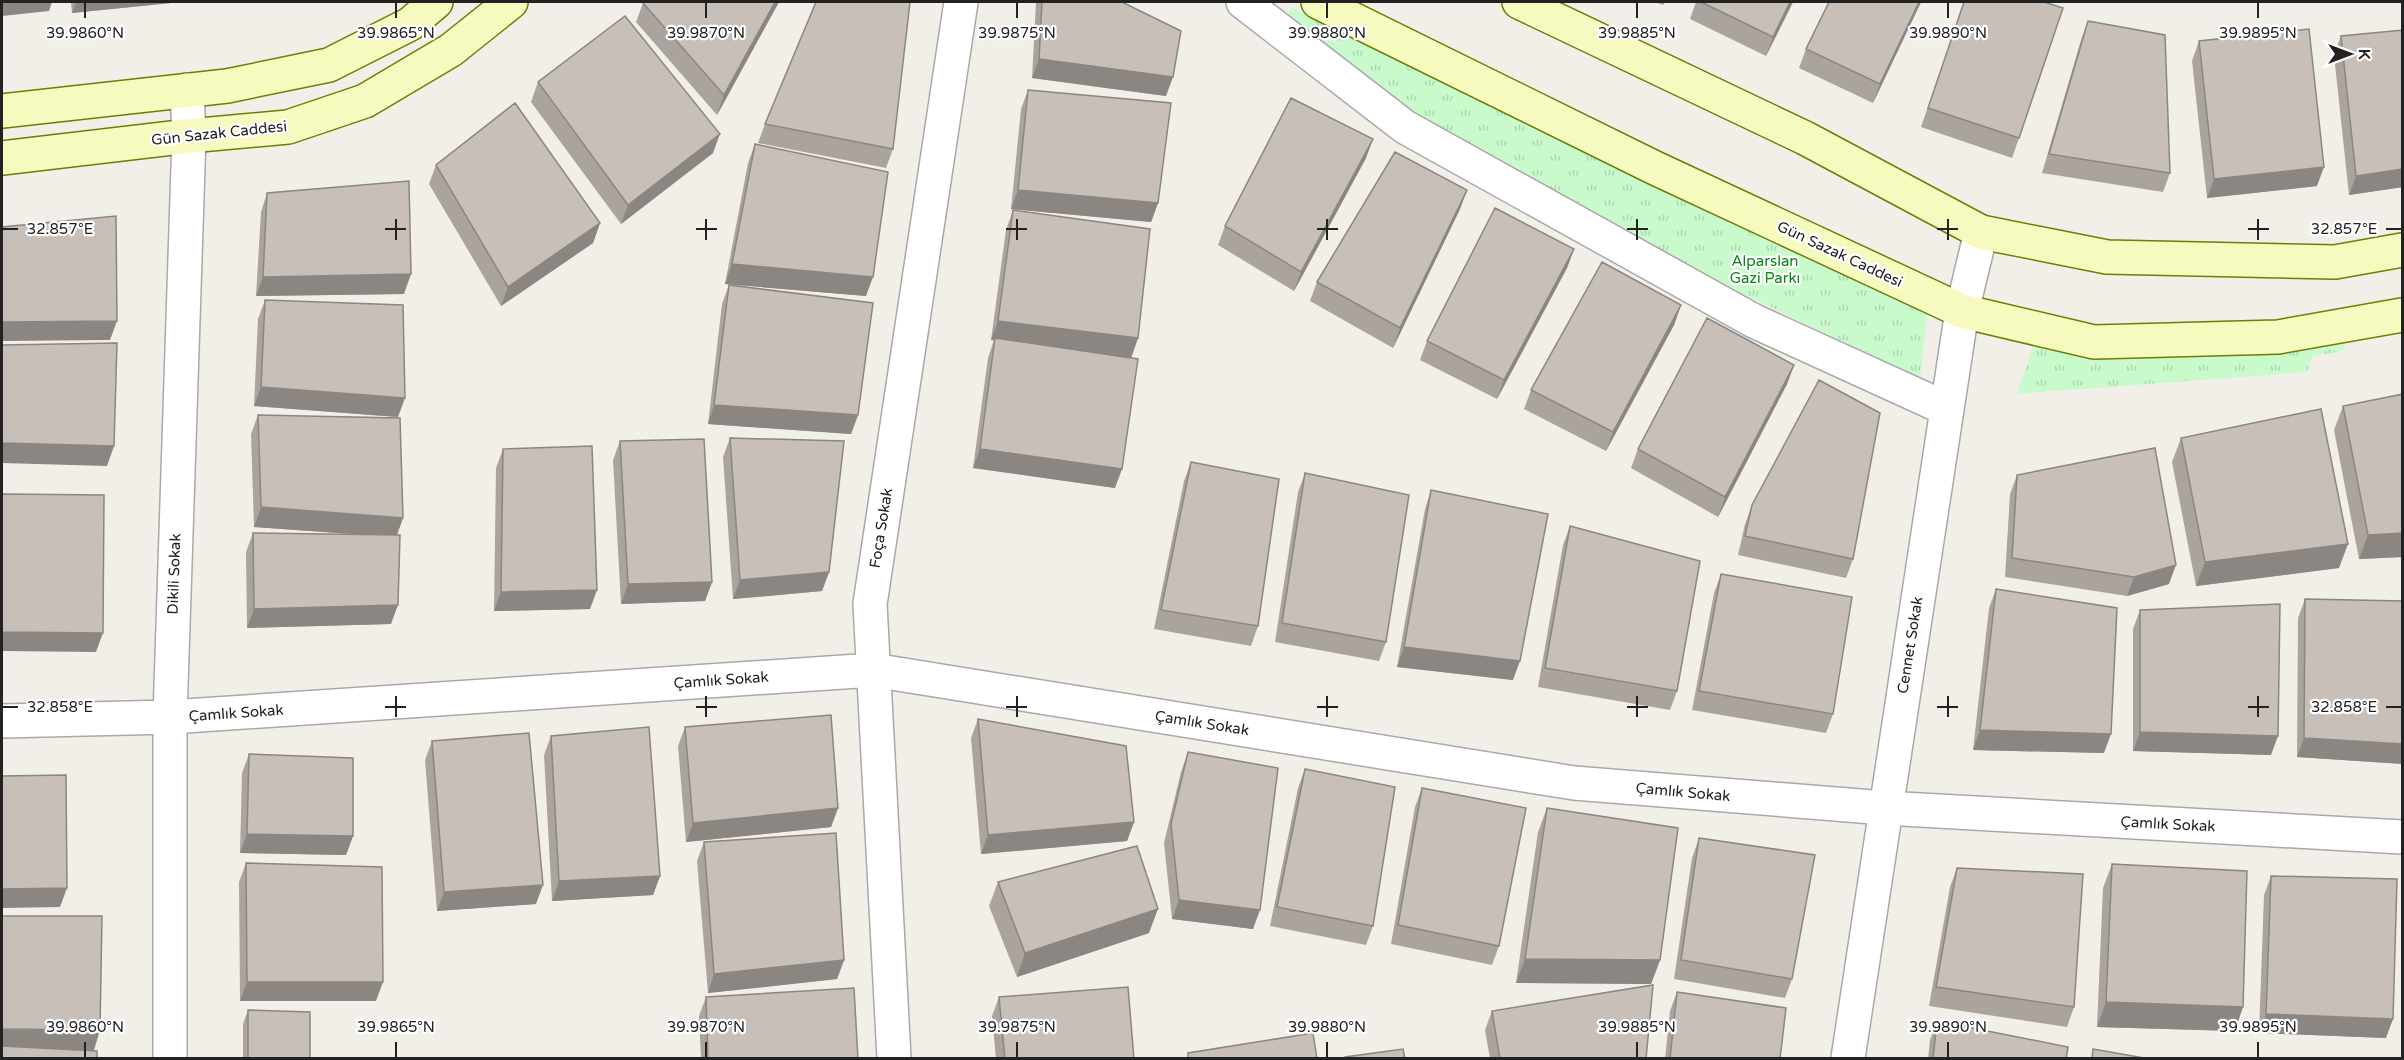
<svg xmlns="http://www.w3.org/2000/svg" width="2404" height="1060" font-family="'Varela Round',sans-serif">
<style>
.park{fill:url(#park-tufts)}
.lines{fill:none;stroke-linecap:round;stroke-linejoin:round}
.minor-casing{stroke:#a9a9a9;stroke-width:36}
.secondary-casing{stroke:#707d05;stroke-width:36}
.minor{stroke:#fff;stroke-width:33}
.secondary{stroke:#f7fabf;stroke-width:33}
.wall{fill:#aba49e}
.shaded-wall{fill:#8b8681}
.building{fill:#c7bfb8;stroke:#8b8681;stroke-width:1.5}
.ticks{fill:none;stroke:#222;stroke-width:2}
.labels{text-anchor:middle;stroke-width:4.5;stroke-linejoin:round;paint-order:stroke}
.street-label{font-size:15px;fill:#222;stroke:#fff}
.park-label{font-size:15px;fill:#0c8416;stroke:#fff}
.ticks-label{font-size:15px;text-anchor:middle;fill:#222;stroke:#fff;stroke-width:4.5;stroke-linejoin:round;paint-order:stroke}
</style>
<defs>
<pattern id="park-tufts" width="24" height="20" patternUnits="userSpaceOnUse" patternTransform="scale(1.5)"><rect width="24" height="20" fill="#c8facc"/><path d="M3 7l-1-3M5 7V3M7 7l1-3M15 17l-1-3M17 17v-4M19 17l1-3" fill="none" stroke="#acd6af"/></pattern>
</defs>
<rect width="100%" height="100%" fill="#f2efe9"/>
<!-- park -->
<path class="park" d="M1291 7 1927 314 1920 378 1745 295 1430 125 1288 20Z
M2035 341H2346L2343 351 2313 356 2307 372 2017 394Z"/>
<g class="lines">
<!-- minor casing -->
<g class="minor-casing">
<path id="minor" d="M1243 2 1405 127 1754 321 1947 409
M2 721 170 717 873 670 1574 783 1885 808 2402 837
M170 1058V717L189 136 187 90
M894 1058 870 604 961 2
M1848 1058 1962 311 1981 232"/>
</g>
<!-- secondary casing -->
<g class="secondary-casing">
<path id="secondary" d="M1318 2 1655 168 1962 311 2094 342 2278 337 2402 315
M1519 2 1805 138 1981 232 2107 257 2335 262 2402 250
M2 111 227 86 329 65 410 24 436 2
M2 158 189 136 288 127 365 101 451 50 511 2"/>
</g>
<!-- minor -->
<use href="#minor" class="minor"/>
<!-- secondary -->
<use href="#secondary" class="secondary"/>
</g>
<!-- wall -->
<path class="wall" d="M71 2H181L72 13Z
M779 2 717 115 636 22 643 3Z
M1036 2H1122L1166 96 1032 78Z
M1655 2H1665L1663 5Z
M1696 2H1793L1766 56 1690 19Z
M1921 2 1873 103 1799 68 1806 49Z
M1964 2H2044L2019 138 2012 158 1921 127Z
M2088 21 2170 173 2163 192 2042 173 2081 40Z
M2341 36 2403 187 2349 195 2334 55Z
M2199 41 2317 186 2207 198 2192 61Z
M538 82 713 153 621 224 531 102Z
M1028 90 1158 203 1151 222 1011 209 1021 109Z
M765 124 893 149 886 168 758 143Z
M755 144 866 296 725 284 748 163Z
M1366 158 1294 291 1218 245 1225 226Z
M436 165 600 223 593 243 501 306 429 184Z
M1467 190 1460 209 1393 348 1310 301 1317 282Z
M267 193 404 294 256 296 261 212Z
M1013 210 1138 338 1131 358 1115 488 973 468 988 358 994 340H991L1006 230Z
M1574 249 1567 268 1497 399 1420 360 1427 341Z
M729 285 858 415 851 434 708 424 722 304Z
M265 300 398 417 254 406 258 319Z
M1681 305 1674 325 1606 451 1524 409 1531 390Z
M1794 365 1787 384 1718 517 1631 468 1638 449Z
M2403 394V557L2359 559 2334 430 2343 406Z
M258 415 403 518 397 535 391 624 247 628 246 552 253 533 363 535 254 527 251 434Z
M730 438 829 572 822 591 733 599 723 457Z
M2181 438 2339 568 2196 586 2172 462Z
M620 441 712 582 705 601 621 604 613 460Z
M503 449 590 609 494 611 496 468Z
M1191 462 1258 626 1251 646 1154 629 1184 481Z
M1305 473 1386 642 1379 661 1275 642 1298 492Z
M2017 475 2169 584 2127 596 2005 577 2010 494Z
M1431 490 1513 680 1397 667 1425 509Z
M1752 505 1853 559 1846 578 1738 555 1745 524Z
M1570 526 1677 691 1670 710 1538 687 1563 545Z
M1721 574 1833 714 1826 733 1692 710 1714 593Z
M1996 589 2104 753 1973 750 1989 608Z
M2305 599 2403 601V764L2297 757 2298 618Z
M2140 610 2271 755 2133 751V629Z
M978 719 1134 822 1127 841 981 854 971 738Z
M685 727 838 808 831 827 686 842 678 746Z
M551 736 660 876 653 895 552 901 544 755Z
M432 741 536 904 437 911 425 760Z
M1188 752 1253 929 1172 919 1164 843 1181 772Z
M249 754 353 836 346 855 240 853 242 773Z
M1305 769 1373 926 1366 945 1270 926 1298 788Z
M1422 788 1499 946 1492 965 1391 944 1415 807Z
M1547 808 1660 960 1651 984 1516 983 1538 832Z
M1699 838 1792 979 1785 998 1674 979 1692 858Z
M704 842 844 960 837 979 708 993 697 861Z
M246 863 376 1001H240L239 882Z
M2112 864 2235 1031 2097 1027 2103 888Z
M1957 868 2074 1007 2067 1027 1929 1006 1950 887Z
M2271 876 2386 1038 2259 1033 2264 895Z
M998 882 1149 933 1017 977 989 906Z
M1677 992 1780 1059H1665L1670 1011Z
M706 997 858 1059H701L699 1016Z
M999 997 1134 1059H996L992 1016Z
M248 1010 310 1059H243V1024Z
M1492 1011 1646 1059H1490L1485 1030Z
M1937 1021 2066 1059H1928L1930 1040Z"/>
<!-- shaded-wall -->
<path class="shaded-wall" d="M2 2H52L49 11 2 16Z
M76 2H181L72 13Z
M775 2H779L717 115 724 95Z
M1790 2H1793L1766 56 1773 37Z
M1919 2H1921L1873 103 1880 84Z
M1039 59 1173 77 1166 96 1032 78Z
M720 134 713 153 621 224 628 205Z
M1373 139 1366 158 1294 291 1301 272Z
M2324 167 2317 186 2207 198 2214 179Z
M2403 169V187L2349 195 2356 176Z
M1018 190 1158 203 1151 222 1011 209Z
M1467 190 1460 209 1393 348 1400 328Z
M600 223 593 243 501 306 508 287Z
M1574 249 1567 268 1497 399 1504 380Z
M732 264 873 277 866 296 725 284Z
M411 274 404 294 256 296 263 277Z
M1681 305 1674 325 1606 451 1613 432Z
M117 321 110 340 2 341V322Z
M998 321 1138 338 1131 358 991 340Z
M1794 365 1787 384 1718 517 1725 497Z
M261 387 405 398 398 417 254 406Z
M714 405 858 415 851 434 708 424Z
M2 443 114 446 107 466 2 463Z
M980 449 1122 469 1115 488 973 468Z
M261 507 403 518 396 537 254 527Z
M2403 533V557L2359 559 2368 535Z
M2348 544 2339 568 2196 586 2205 562Z
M2176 565 2169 584 2127 596 2134 577Z
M829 572 822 591 733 599 740 580Z
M712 582 705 601 621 604 628 584Z
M597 590 590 609 494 611 501 592Z
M398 605 391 624 247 628 254 609Z
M2 632 103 633 96 652 2 651Z
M1404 647 1520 661 1513 680 1397 667Z
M1980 730 2111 734 2104 753 1973 750Z
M2140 732 2278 736 2271 755 2133 751Z
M2304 738 2403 744V764L2297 757Z
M838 808 831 827 686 842 693 823Z
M1134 822 1127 841 981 854 988 835Z
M247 834 353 836 346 855 240 853Z
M660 876 653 895 552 901 559 881Z
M543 885 536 904 437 911 444 892Z
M67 888 60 907 2 908V889Z
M1179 900 1260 910 1253 929 1172 919Z
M1158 909 1149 933 1017 977 1025 953Z
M1525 959 1660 960 1651 984 1516 983Z
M844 960 837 979 708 993 714 974Z
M247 982H383L376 1001H240Z
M2106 1002 2243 1007 2235 1031 2097 1027Z
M2266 1014 2393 1019 2386 1038 2259 1033Z
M2 1029 100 1030 94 1050 2 1049Z"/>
<!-- building -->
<path class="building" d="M645 2H775L724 95 643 3Z
M816 2H910L893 149 765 124Z
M1042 2H1122L1181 31 1173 77 1039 59Z
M1701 2H1790L1773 37Z
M1829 2H1919L1880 84 1806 49Z
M1964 2H2044L2063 8 2019 138 1928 108Z
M625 16 720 134 628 205 538 82Z
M2088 21 2165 35 2170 173 2049 154Z
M2309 29 2324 167 2214 179 2199 41Z
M2403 30V169L2356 176 2341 36Z
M1028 90 1171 103 1158 203 1018 190Z
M1291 98 1373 139 1301 272 1225 226Z
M515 103 600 223 508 287 436 165Z
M755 144 888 172 873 277 732 264Z
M1395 152 1467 190 1400 328 1317 282Z
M409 181 411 274 263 277 267 193Z
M1495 208 1574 249 1504 380 1427 341Z
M1013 210 1150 229 1138 338 998 321Z
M116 216 117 321 2 322V227Z
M1602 262 1681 305 1613 432 1531 390Z
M729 285 873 303 858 415 714 405Z
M265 300 403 305 405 398 261 387Z
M1707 318 1794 365 1725 497 1638 449Z
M995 338 1138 359 1122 469 980 449Z
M117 343 114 446 2 443V345Z
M1819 380 1880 413 1853 559 1745 536 1752 505Z
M2403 394V533L2368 535 2343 406Z
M2321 409 2348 544 2205 562 2181 438Z
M258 415 400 418 403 518 261 507Z
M730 438 844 441 829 572 740 580Z
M704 439 712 582 628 584 620 441Z
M592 446 597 590 501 592 503 449Z
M2155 448 2176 565 2134 577 2012 558 2017 475Z
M1191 462 1279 479 1258 626 1161 610Z
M1305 473 1409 495 1386 642 1282 623Z
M1431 490 1548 514 1520 661 1404 647Z
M2 494 104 495 103 633 2 632Z
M1570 526 1700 561 1677 691 1545 668Z
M253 533 400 535 398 605 254 609Z
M1721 574 1852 597 1833 714 1699 691Z
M1996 589 2117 608 2111 734 1980 730Z
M2305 599 2403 601V744L2304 738Z
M2280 604 2278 736 2140 732V610Z
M831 715 838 808 693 823 685 727Z
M978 719 1126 746 1134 822 988 835Z
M649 727 660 876 559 881 551 736Z
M529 733 543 885 444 892 432 741Z
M1188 752 1278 768 1260 910 1179 900 1171 824Z
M249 754 353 758V836L247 834Z
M1305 769 1395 787 1373 926 1277 907Z
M66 775 67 888 2 889V776Z
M1422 788 1526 808 1499 946 1398 925Z
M1547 808 1678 828 1660 960 1525 959Z
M836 833 844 960 714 974 704 842Z
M1699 838 1815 855 1792 979 1681 960Z
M1137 846 1158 909 1025 953 998 882Z
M246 863 382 867 383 982H247Z
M2112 864 2247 871 2243 1007 2106 1002Z
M1957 868 2083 874 2074 1007 1936 987Z
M2271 876 2397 879 2393 1019 2266 1014Z
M2 916H102L100 1030 2 1029Z
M1653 985 1646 1059H1500L1492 1011Z
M1128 987 1134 1059H1005L999 997Z
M854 988 858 1059H708L706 997Z
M1677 992 1786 1008 1780 1059H1670Z
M248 1010 310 1012V1059H248Z
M1937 1021 2068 1047 2066 1059H1933Z
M1313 1033 1317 1059H1188V1053Z
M2 1046 97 1051V1059H2Z
M1403 1049 1405 1059H1345V1057Z
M2093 1049 2150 1059H2092Z"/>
<!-- ticks -->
<path class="ticks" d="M85 3V18M396 3V18M706 3V18M1017 3V18M1327 3V18M1637 3V18M1948 3V18M2258 3V18M396 219V240M706 219V240M1017 219V240M1327 219V240M1637 219V240M1948 219V240M2258 219V240M3 229H18M385 229H406M696 229H717M1006 229H1027M1317 229H1338M1627 229H1648M1937 229H1958M2248 229H2269M2386 229H2401M396 696V717M706 696V717M1017 696V717M1327 696V717M1637 696V717M1948 696V717M2258 696V717M3 707H18M385 707H406M696 707H717M1006 707H1027M1317 707H1338M1627 707H1648M1937 707H1958M2248 707H2269M2386 707H2401M85 1042V1057M396 1042V1057M706 1042V1057M1017 1042V1057M1327 1042V1057M1637 1042V1057M1948 1042V1057M2258 1042V1057"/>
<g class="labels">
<!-- street labels -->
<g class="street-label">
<text transform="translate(219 133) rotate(-6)" y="5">Gün Sazak Caddesi</text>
<text transform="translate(1840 254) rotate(25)" y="5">Gün Sazak Caddesi</text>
<text transform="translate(881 528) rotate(-81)" y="5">Foça Sokak</text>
<text transform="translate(174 574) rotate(-88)" y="5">Dikili Sokak</text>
<text transform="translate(1910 645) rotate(-81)" y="5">Cennet Sokak</text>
<text transform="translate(721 680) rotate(-4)" y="5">Çamlık Sokak</text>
<text transform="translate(236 713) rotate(-4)" y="5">Çamlık Sokak</text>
<text transform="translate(1202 723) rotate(9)" y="5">Çamlık Sokak</text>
<text transform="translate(1683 792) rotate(5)" y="5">Çamlık Sokak</text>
<text transform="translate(2168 824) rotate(3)" y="5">Çamlık Sokak</text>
</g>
<!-- park labels -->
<g class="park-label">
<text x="1765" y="266">Alparslan<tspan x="1765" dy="17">Gazi Parkı</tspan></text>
</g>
</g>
<g class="ticks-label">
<text x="85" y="38">39.9860°N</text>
<text x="396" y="38">39.9865°N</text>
<text x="706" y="38">39.9870°N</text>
<text x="1017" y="38">39.9875°N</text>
<text x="1327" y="38">39.9880°N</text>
<text x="1637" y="38">39.9885°N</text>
<text x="1948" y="38">39.9890°N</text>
<text x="2258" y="38">39.9895°N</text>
<text x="2344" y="234">32.857°E</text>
<text x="60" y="234">32.857°E</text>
<text x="2344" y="712">32.858°E</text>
<text x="60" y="712">32.858°E</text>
<text x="85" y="1032">39.9860°N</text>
<text x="396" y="1032">39.9865°N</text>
<text x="706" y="1032">39.9870°N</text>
<text x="1017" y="1032">39.9875°N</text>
<text x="1327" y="1032">39.9880°N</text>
<text x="1637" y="1032">39.9885°N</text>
<text x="1948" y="1032">39.9890°N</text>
<text x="2258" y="1032">39.9895°N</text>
</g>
<!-- border -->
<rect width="2404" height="1060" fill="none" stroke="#222222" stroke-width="6"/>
<!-- north arrow -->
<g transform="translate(2350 54) rotate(90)" stroke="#ffffff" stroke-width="4.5" paint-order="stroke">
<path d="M0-4.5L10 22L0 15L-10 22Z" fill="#222222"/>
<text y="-9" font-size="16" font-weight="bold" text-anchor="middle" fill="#222222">K</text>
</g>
</svg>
